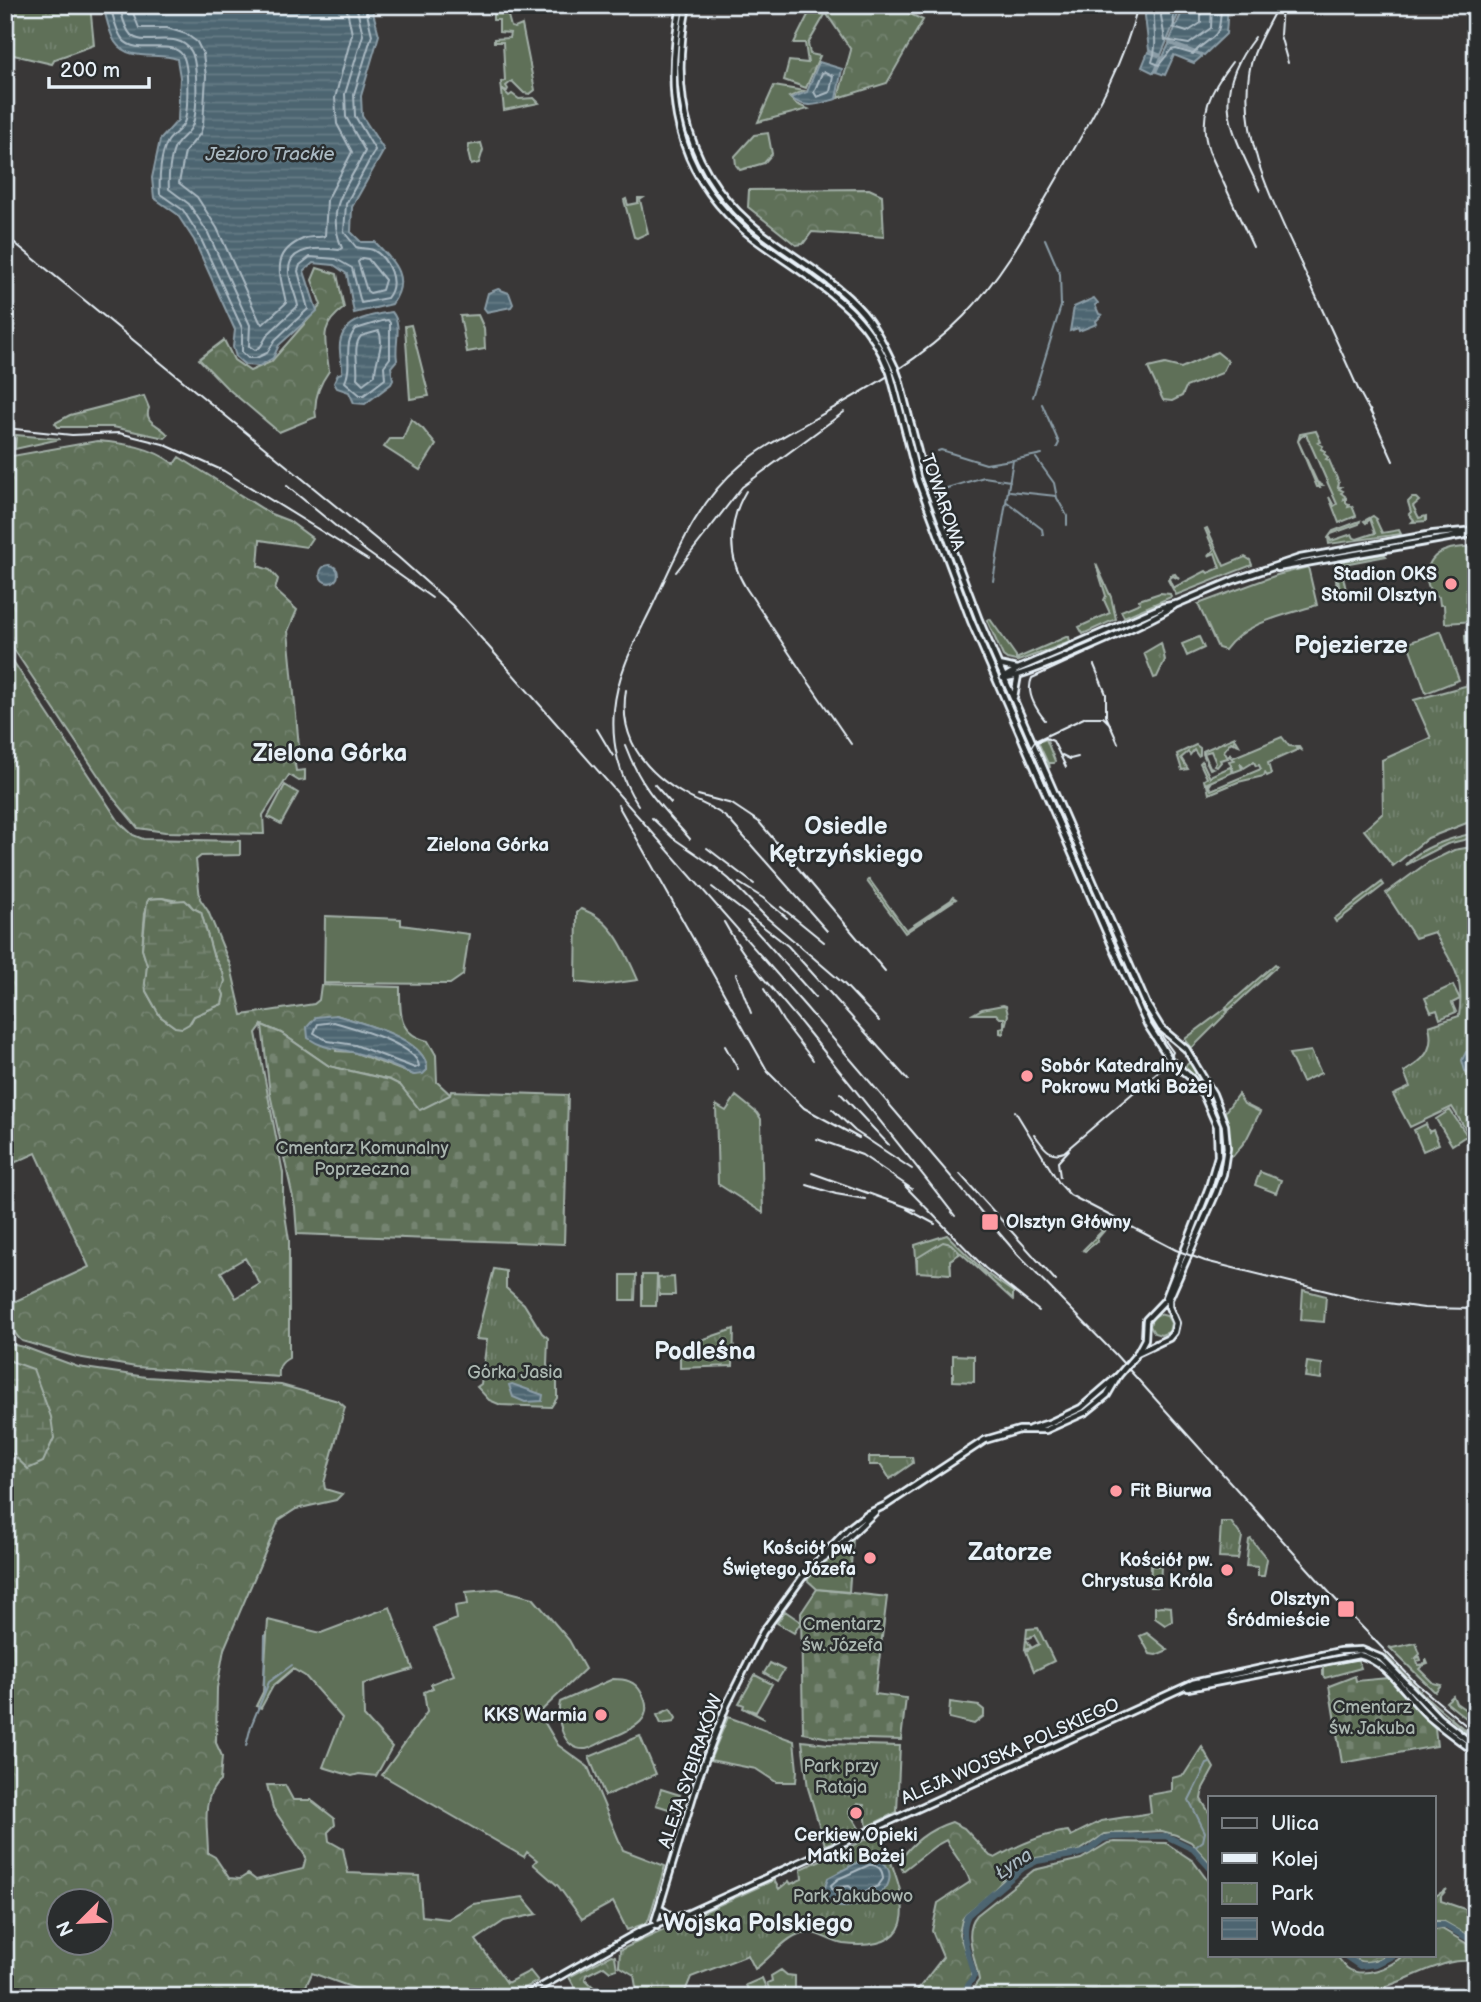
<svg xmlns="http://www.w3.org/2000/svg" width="1481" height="2002" font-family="'Balsamiq Sans',sans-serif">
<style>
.green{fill:#5e6f58;stroke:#a3b0a8;stroke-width:2}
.forest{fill:url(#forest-crowns);stroke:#a3b0a8;stroke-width:2;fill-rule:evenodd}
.wetland{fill:url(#wetland-marsh);stroke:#a3b0a8;stroke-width:2}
.cemetery{fill:url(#cemetery-stones);stroke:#a3b0a8;stroke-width:2}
.park{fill:url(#park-tufts);stroke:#a3b0a8;stroke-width:2}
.water{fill:url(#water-rules);stroke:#8b9da7;stroke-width:2}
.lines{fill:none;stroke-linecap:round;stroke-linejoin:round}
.shore{stroke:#aab9c2;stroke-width:2}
.stream{stroke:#8b9da7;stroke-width:2}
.river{stroke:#4d6571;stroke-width:6}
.major-casing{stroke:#e8f1f8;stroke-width:10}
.major{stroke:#2a2d2e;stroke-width:4.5}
.tram{stroke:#e8f1f8;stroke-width:2}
.rail{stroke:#e8f1f8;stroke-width:2}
.major-bridge-casing{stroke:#e8f1f8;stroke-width:10;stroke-linecap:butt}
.major-bridge{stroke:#2a2d2e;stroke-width:4.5}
.poi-dot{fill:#ff9aa2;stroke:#2a2d2e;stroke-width:2.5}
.labels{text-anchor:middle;stroke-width:5;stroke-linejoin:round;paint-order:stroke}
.street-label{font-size:18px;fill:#e8f1f8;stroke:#2a2d2e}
.poi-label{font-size:18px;font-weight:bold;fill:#e8f1f8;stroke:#2a2d2e;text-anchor:end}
.park-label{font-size:18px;fill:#aab6b0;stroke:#2a2d2e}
.water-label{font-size:19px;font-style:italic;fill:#aab9c2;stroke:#2a2d2e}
.neighbourhood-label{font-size:19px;font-weight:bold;fill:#e8f1f8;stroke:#2a2d2e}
.district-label{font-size:24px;font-weight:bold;fill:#e8f1f8;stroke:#2a2d2e}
</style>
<defs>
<pattern id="forest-crowns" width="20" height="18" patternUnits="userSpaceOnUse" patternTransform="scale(1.75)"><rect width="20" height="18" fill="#5e6f58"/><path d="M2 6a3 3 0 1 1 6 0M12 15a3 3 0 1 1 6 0" fill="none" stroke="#758471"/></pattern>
<pattern id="wetland-marsh" width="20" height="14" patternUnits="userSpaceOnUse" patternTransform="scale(1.75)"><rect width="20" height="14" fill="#5e6f58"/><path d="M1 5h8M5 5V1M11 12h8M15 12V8" fill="none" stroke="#758471"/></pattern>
<pattern id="cemetery-stones" width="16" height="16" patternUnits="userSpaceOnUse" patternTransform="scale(1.75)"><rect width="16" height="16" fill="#5e6f58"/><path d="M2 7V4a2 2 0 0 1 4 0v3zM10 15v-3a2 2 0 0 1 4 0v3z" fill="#758471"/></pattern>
<pattern id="park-tufts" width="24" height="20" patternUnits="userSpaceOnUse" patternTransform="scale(1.75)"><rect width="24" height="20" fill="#5e6f58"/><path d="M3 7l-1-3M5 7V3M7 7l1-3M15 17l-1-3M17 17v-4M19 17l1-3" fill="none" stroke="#758471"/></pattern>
<pattern id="water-rules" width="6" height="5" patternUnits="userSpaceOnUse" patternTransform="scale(1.75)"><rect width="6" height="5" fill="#4d6571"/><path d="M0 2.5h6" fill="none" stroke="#677c86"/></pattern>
</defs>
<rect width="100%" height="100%" fill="#393737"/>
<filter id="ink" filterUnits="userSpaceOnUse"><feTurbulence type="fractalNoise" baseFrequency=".0143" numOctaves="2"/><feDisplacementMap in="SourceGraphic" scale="14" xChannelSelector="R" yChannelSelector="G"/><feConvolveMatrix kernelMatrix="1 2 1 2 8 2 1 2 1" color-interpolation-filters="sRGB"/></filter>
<g filter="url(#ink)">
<!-- green -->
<path class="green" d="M510 13 508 16 511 27 515 28 522 25 535 90 530 94 524 93 512 81 506 86 508 89 507 91 502 89 509 96 512 94 519 99 534 98 539 103 504 110 501 82 505 81 503 42H494V39L509 38 510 33 499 32V20H493V14Z
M774 86 804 91 789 97 796 104 808 109 758 122Z
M768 133 772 154 764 163 740 170 736 165 735 156 754 135Z
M481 143 483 150 479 163 471 165 468 152 469 145Z
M638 198H643L640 200 648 233 637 238 634 237 624 200 626 199 628 205 638 203Z
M478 315 484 328 485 349 467 352 460 316Z
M411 325 429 396 410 399 405 326Z
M1217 352 1228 361 1222 373 1186 387 1182 396 1172 401 1163 400 1148 368 1165 364 1181 368Z
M411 419 423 429 436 445 420 470 384 447 390 439H403Z
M1316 431 1321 442 1318 443 1323 446 1321 449 1325 451 1324 454 1328 457 1326 459 1329 460 1339 483 1338 487H1341L1339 489 1343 491 1341 493 1345 496 1344 499 1346 498V503L1349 504 1348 507 1352 506 1356 516 1339 523 1329 497 1334 506 1337 504 1306 434 1301 437 1298 441 1317 482 1322 485H1319L1320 487H1317L1298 441 1300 434Z
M1412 498H1416L1419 501 1413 506 1419 518 1426 516V521L1412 522 1414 520 1409 514 1411 512 1408 502Z
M1373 516 1377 519 1376 520 1382 533 1399 530 1401 534 1329 544 1328 538 1333 531 1360 521 1359 524 1331 534 1329 537 1331 541 1352 534 1354 538 1357 539 1375 533 1370 519 1366 523 1364 521Z
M1207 528 1224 566 1245 557 1250 560 1252 565 1176 595 1168 580 1171 575 1175 574 1179 579 1173 576 1169 579 1173 588 1206 571 1208 573 1220 568 1215 553 1208 556 1214 550 1205 529Z
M1476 546V621L1445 623 1444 605H1440L1439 597 1434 596C1421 579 1426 556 1447 550 1456 547 1466 547 1476 546Z
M1384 554 1386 556 1344 564 1341 567 1346 590 1340 592 1337 571V592L1335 565 1337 567 1338 563 1343 561Z
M1096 564 1111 597 1116 619 1083 634 1079 627 1110 613 1104 600 1106 596Z
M1308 567 1317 605C1286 615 1245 622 1225 650L1218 648 1198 604 1277 575Z
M1160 593 1170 594 1171 597 1124 617 1121 611 1140 603 1139 600Z
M990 619 1016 656V661L1007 659 1003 656 987 620Z
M1441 631 1459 680 1426 693 1408 643Z
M1476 635V666L1468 667 1465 636Z
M1066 637H1069L1070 642 1018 661V658Z
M1199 637 1204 648 1187 656 1182 644Z
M1235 737 1234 741 1236 740 1239 745 1231 742 1224 751 1228 758 1220 760 1221 762 1217 767 1214 765 1216 763 1211 751 1204 753 1210 767 1213 768 1210 769 1203 754V751Z
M1282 737 1289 746 1299 747 1301 750 1296 748 1297 750 1268 763 1271 774 1267 776 1265 773 1264 776 1238 782 1209 794 1207 785 1211 783 1209 786 1211 790 1261 769 1259 765 1256 766 1254 762 1244 768 1240 763 1242 769 1234 772 1229 761 1234 760 1229 756 1230 754 1232 758Z
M1046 739 1055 761 1054 763H1049L1050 768 1038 742Z
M1196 745 1200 748V755L1198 756 1194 750 1190 755 1188 752 1181 758 1188 769 1182 770 1177 754Z
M1202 761 1210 778 1212 775 1230 767 1233 772 1205 784 1204 780 1207 778 1200 763Z
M285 785 298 793 281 824 268 817Z
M1476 833V837L1447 844 1406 865C1419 847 1454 837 1476 833Z
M869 879 906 930 951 900 953 897 956 899 905 933 867 881Z
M1382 882 1384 885 1336 922 1334 919Z
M581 909C613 919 625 951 638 980L602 985 576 982 577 913Z
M325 916 401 919V925L469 934 463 975 450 984 324 983Z
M1275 964 1277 966 1229 1010 1226 1007Z
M1453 985 1460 999 1452 1003 1456 1012 1440 1019 1437 1010 1431 1012 1425 998Z
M1003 1005 1006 1006 1008 1015 1003 1034 1000 1033V1028L1004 1027V1018H1000L996 1014H973L982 1009Z
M1225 1009 1228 1012 1192 1048 1185 1039Z
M1190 1062C1214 1104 1236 1128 1219 1180L1215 1178C1229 1136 1214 1098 1183 1068Z
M1238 1094 1244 1104 1260 1112 1246 1140 1233 1156 1230 1155 1229 1130 1225 1112Z
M736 1096 757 1113 761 1119 763 1213 718 1184 716 1105 726 1111Z
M1450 1110 1472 1143 1471 1144 1466 1136 1452 1145 1436 1119Z
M1426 1124 1429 1132 1433 1130 1439 1144 1423 1151 1414 1130Z
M1260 1172 1281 1180 1276 1193 1255 1185Z
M1097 1217 1110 1224 1097 1239 1098 1241 1085 1251 1083 1250 1102 1231 1093 1222Z
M947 1235 986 1273 1013 1292V1300L961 1253 950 1260 951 1274 945 1273 951 1254 956 1247 944 1257 917 1272 915 1245Z
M621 1275H636L635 1300H621Z
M642 1275H657L656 1306H642Z
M674 1277 675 1295H659L658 1278Z
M1159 1314 1167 1316 1171 1323 1169 1332 1161 1335 1154 1333 1150 1326 1152 1318Z
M953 1355 974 1356V1382L953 1381Z
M1151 1566H1161L1160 1587H1150Z
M498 1589 533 1598 569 1640 585 1669 539 1713 558 1745 588 1767 623 1850 665 1866 649 1919 644 1924 627 1930 613 1902 582 1919 558 1886 533 1864 537 1860 527 1852 524 1857 382 1775 427 1712 424 1692 433 1688 431 1684 454 1675 434 1628 457 1619 455 1606 468 1604 466 1592Z
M390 1607 413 1669 363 1684 364 1716 392 1747 376 1776 359 1774 352 1776 323 1767 342 1718 305 1676 293 1669 273 1686 261 1708 256 1706 263 1692 268 1620 321 1633Z
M785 1611 801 1622 794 1633 777 1623Z
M1038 1628 1054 1661 1034 1671 1026 1651 1039 1644 1034 1635 1026 1639 1031 1647 1025 1649 1027 1629Z
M1416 1643 1420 1654 1416 1658 1420 1657 1421 1660 1417 1661 1418 1665 1426 1664V1659L1428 1664 1422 1666 1419 1669 1433 1683 1441 1685 1435 1692 1389 1647 1392 1648Z
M1382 1655H1385L1428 1699 1476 1739V1741L1425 1696 1420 1695Z
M1351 1660H1358L1361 1668 1325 1678 1323 1676V1666Z
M770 1663 784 1670 777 1681 764 1673Z
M755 1675 772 1684 756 1712 747 1709 765 1719 743 1708 744 1705 739 1703Z
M613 1679C625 1679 635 1681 641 1692 659 1722 627 1731 606 1740 600 1743 592 1748 586 1749 562 1751 556 1718 560 1702Z
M1453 1696 1456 1703 1476 1717V1726L1446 1702Z
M950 1702 979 1706 984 1710V1716L974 1724 949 1718Z
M728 1717 794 1741 797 1770 796 1782H776L756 1769 710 1760Z
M640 1736 656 1774 605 1796 589 1757Z
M661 1789 680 1795 675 1811 656 1805Z
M762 1978 770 1997H751L746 1985Z"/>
<!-- forest -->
<path class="forest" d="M813 5H891L923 20 887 83 838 98 851 50 826 13 808 44 810 54 820 56 806 88 784 80 789 61 808 63 805 43H794Z
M869 189 882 195 884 237 812 232 803 244 796 245 748 207 749 190Z
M317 268 337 274 344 308C317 328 326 341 329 371 319 385 313 400 316 417L279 432 226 387 199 359 224 340 234 360 250 371 271 362 321 305 312 280Z
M144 396 149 408C143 424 161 424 168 435L165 438 113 427H58L55 423 70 415Z
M16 435 60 439 15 449Z
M97 441C124 443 152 447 174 464L179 457 271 514 289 521 312 538 306 547 260 540 258 566 270 570 278 579 275 590 297 610 288 631 300 757 294 758 296 771 305 770V780L299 781 289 775 263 815 264 834 165 832 138 828 114 799 5 636V524L12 456Z
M5 649 120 823 133 835 143 839 240 841V855L201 856 196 860 200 899 208 911 231 967 242 1015 314 1004 319 1000 321 985 400 987C400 1014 398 1034 428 1041L436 1055 437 1082 451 1095 420 1111 400 1085 390 1080 329 1066 281 1033 262 1025 256 1033 283 1173V1202L289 1240V1358C280 1363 278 1367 279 1377L136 1367 77 1357 22 1341C14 1336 13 1324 5 1321V1306L89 1267 36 1153 5 1167ZM162 898 189 903 193 908 201 912 213 955 223 973 222 990 224 995 222 1004 194 1016 191 1022 175 1027 160 1016 146 991 147 965 142 949 145 913 149 899ZM336 1015C360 1023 428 1039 427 1070L414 1075 353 1052 336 1051ZM245 1258 260 1284 236 1298 221 1272Z
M5 1343 24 1347 78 1367 146 1377 281 1385 338 1401 345 1407 324 1483 325 1489 342 1494 336 1500 296 1509 279 1520 224 1649 217 1688 216 1743 222 1756 220 1781C200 1797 208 1830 208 1853L215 1857 229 1878 240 1879 248 1874 256 1880 303 1869 306 1857 273 1808 267 1785H285L293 1800H311L334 1818 335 1825 328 1832 329 1841 343 1849 348 1873 419 1876 422 1916 448 1919 473 1904 523 1897 537 1914 504 1921 476 1940 507 1983 530 1971 538 1981 509 1997H379L312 1973 301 1997H5ZM60 1900H102V1942H60Z
M670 1709 676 1718 674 1722 661 1724 657 1715Z
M1202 1747 1214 1768 1203 1788 1201 1799 1210 1814V1863L1191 1842 1176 1835 1162 1831 1105 1834 1079 1851 1030 1859 1010 1873 989 1895 967 1913 962 1920 959 1934 971 1968V1980L963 1989 939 1997H912L943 1957 932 1931 938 1903 970 1882C968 1870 953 1854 946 1840L935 1846 903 1871 899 1862C912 1842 930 1829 952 1822L964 1828 990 1856 995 1858C1018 1845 1043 1834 1068 1831L1071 1836 1101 1821 1151 1813 1149 1795 1172 1791V1778L1184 1775Z
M1115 1842 1166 1843 1193 1861 1210 1884V1955H1336C1339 1959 1343 1964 1347 1968 1362 1979 1391 1968 1403 1955H1434V1930L1442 1929 1476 1949V1962C1444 1955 1410 1981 1378 1989V1997H967L979 1980C976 1959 962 1932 977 1915L1034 1870 1081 1859 1108 1843Z
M1447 1889 1441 1896V1901L1476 1913V1940L1443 1921H1434V1897Z
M611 1955 615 1956 617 1969 610 1971 604 1966 586 1975 585 1979 604 1997H580L569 1977Z
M1348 1955H1386C1372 1963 1361 1965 1348 1955Z
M781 1970 787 1975 795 1976V1997H772L767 1983 772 1981 771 1976Z"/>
<!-- wetland -->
<path class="wetland" d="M162 898 172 901 185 900 193 908 201 912 213 955 223 973 225 981 222 990 224 995 222 1004 194 1016 189 1024 182 1028 175 1027 160 1016 146 991 145 983 147 965 142 949 147 902 149 899Z
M5 1359 33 1369 51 1417 54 1438 43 1462 28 1469 5 1447Z"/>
<!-- cemetery -->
<path class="cemetery" d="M262 1025 281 1033 329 1066 390 1080 400 1085 420 1110 450 1095 451 1091 568 1095 564 1244 297 1234 295 1207 270 1094Z
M817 1589 887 1597 875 1694 906 1698 901 1740 829 1738 803 1733 801 1613Z
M1355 1676 1356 1681 1388 1678 1435 1728 1437 1746 1342 1763 1329 1686Z"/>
<!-- park -->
<path class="park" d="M5 5H90L94 45 55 59 52 64 5 53Z
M1161 643 1165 660 1157 677 1154 678 1144 653Z
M1476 681V742L1471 757 1470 795 1472 821 1428 838 1393 866 1364 830 1383 813 1382 760 1431 738 1414 700 1465 686Z
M1472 847 1476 867V1146L1452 1107 1410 1127 1393 1095 1410 1087 1404 1072C1423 1061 1435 1050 1429 1026L1459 1016C1465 976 1452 964 1434 932L1415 938 1386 893 1427 863 1454 850Z
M1311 1051 1321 1073 1302 1082 1289 1054Z
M943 1242 951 1244 960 1253 950 1260 951 1274 917 1272V1258Z
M494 1269 506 1271V1288L524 1304 542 1333 548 1338 547 1365 551 1376H557V1398L551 1407 501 1405 489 1400 477 1387 481 1384 487 1340 476 1339Z
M1303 1290 1326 1296 1324 1322 1301 1320Z
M734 1329 733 1366 680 1368V1357L686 1345Z
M1307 1362 1322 1364 1321 1379 1305 1377Z
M869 1457H912L913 1463 890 1479 881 1465H869Z
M1221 1522H1231L1242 1537 1238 1559 1219 1558Z
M853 1538 849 1592 817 1589 807 1580 827 1559Z
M1251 1539 1267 1559 1264 1576H1258V1567L1246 1566 1249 1540Z
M1161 1606 1171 1607 1172 1621 1165 1625 1155 1618V1607Z
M1147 1633 1168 1650 1156 1655 1150 1654 1140 1636Z
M802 1741 828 1744 900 1746 897 1812 867 1827 864 1805 858 1804 850 1808 849 1812 860 1830 825 1845 808 1788Z
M880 1833C899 1884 934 1954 843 1944 829 1942 818 1930 802 1933 784 1938 771 1958 755 1969L748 1955 691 1977 684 1994 633 1997 636 1987 634 1975 619 1966 620 1950 774 1880 779 1889 789 1881 791 1884 802 1879 801 1869Z"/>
<!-- water -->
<path class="water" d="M103 5H371L379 35 361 96 362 116 384 150 352 207 351 232 361 242H375C394 262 411 278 392 304L354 313 347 274 334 265 313 263 304 271 317 311 279 345 273 358 259 366 245 365 236 357 233 347 235 330 194 240 177 214 154 198 152 178 160 140 178 120 180 77 177 59C158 52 128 62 115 42 109 33 106 16 103 5Z
M1147 5H1182L1161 55 1149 50 1145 16Z
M1185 5H1228L1226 34 1204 55 1169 42Z
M1169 44 1201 55V57L1194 63 1174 55 1165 75 1156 72Z
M1148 52 1161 57 1154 73 1142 67Z
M819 62 842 69 836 99C819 104 806 110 791 98L807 92Z
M498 289 509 293 513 304 511 307 487 312 484 308 488 293Z
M1094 298 1098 303 1095 305 1099 314 1102 315 1096 321 1097 324 1079 331 1078 328 1070 331 1074 307Z
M392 312C403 325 394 344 397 360L391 367 393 380 391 384 365 404 354 403 349 392 337 388 334 383 338 374 342 373C343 364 340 359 340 351 337 321 369 315 392 312Z
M320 574a9 9 0 1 1 18 0a9 9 0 1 1-18 0Z
M336 1015C360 1023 428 1038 427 1070L423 1074 414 1075C395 1067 376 1058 356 1053 338 1048 325 1050 308 1038L307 1027 316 1017Z
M1470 1051 1476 1072 1471 1075 1465 1071 1462 1060 1466 1052Z
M512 1384 543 1395 542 1401 525 1402 513 1397 509 1385Z
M873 1858C888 1861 894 1874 886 1888 870 1902 831 1921 824 1891L828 1878 864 1859Z"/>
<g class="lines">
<!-- shore -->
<path class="shore" d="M110 5C113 16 116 32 123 40 137 56 173 38 183 56 189 66 188 108 185 120 183 129 173 134 168 141 160 155 159 179 160 194L183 210 200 237 242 328V352L248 358H256L267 353 275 340 308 309 298 271 300 265 310 257 336 259 352 268 361 303 387 298C400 283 388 258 373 250 368 248 361 249 356 247L344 232 346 204 375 150 355 116 354 94 372 35 365 5
M119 5C122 14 124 28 131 35 143 48 178 29 191 51 198 63 198 113 192 126 189 134 179 139 175 147 170 158 168 177 169 189L189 204 208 233 250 325 249 346 255 350 261 346 268 334 298 306C296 295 290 284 289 273 287 245 322 248 339 250L342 248C324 205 348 188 365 151L346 117 345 94 363 35 356 5
M130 5 139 28H167L186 34 197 42 203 54 206 76 203 125 200 134 185 152 179 183 197 197 217 228 260 322 263 324 286 303C281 276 269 254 303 239 310 236 318 238 325 236L327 200 352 152 337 124 335 98 352 34 346 5
M1154 5C1152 25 1159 43 1152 62L1159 65 1171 50 1176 49 1193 54C1215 30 1220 45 1221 5
M1163 5 1161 16 1165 40 1189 44 1211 28 1212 5
M1173 5 1174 28 1187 32 1201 23V5
M825 72 833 76 830 92 817 97 814 92 822 73Z
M362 258 368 259 385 280 382 290 370 293 367 291 358 262Z
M382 321 388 320 390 323V358L384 366 385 379 364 395H360L345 382C354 363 341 346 356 329Z
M379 331C385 345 375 360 375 375L363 384 357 378C359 363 352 347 361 336Z
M334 1022C354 1028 416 1044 419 1066L415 1068 355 1045 328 1041 314 1033 318 1024Z
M869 1865C878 1864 883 1870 883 1879L878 1886 859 1894 849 1886 841 1887 835 1890 832 1889 831 1885 838 1879Z"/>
<!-- stream -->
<path class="stream" d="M1033 397 1061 306 1060 274 1045 239
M1042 404 1059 443 1057 447
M938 451 941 450 986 464 1011 460
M1036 458 1054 483 1057 498 1067 516V525
M947 488 984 477 1010 481
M1010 491 1056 496
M1007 502 1042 529 1043 535
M993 581 1013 460 1042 454
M264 1692 265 1635
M246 1746 251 1726 269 1682 292 1665
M1193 1849 1203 1841 1205 1832 1189 1800 1207 1764 1210 1763"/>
<!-- river -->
<path class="river" d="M1434 1925H1444L1476 1943
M1344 1955 1360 1966 1376 1964 1394 1955
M946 1997 964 1992 974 1976C970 1956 958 1934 968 1915L1023 1868 1037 1861 1078 1854 1088 1851 1103 1839 1112 1837 1166 1836 1193 1849 1210 1868"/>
<!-- major casing -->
<g class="major-casing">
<path id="major" d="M681 5C666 84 670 154 728 215 748 237 775 253 799 270 841 300 871 322 890 372
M687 5C669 96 686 175 763 234 796 259 836 281 863 313 877 330 886 349 895 368
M899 379 924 475 979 620 1147 1005 1161 1028 1186 1049 1213 1094 1225 1125 1227 1148 1223 1174 1216 1193 1169 1299V1307L1176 1323 1174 1332 1169 1338 1137 1353
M893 383 918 480 971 621 1111 943 1147 1024 1170 1060 1191 1078 1203 1094 1217 1126 1218 1156 1209 1187 1165 1300 1146 1320 1145 1339 1138 1352
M1277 568 1476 533
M999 665 1017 669
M1003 678 1018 669 1162 607 1177 604 1234 580 1300 558 1433 534 1476 530
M1005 678C1024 677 1160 618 1176 604
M1014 697 1018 675
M1030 1429 1049 1423 1081 1408 1118 1376
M819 1561 833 1552 875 1512
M1188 1688 1359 1655C1389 1662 1406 1696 1428 1716 1443 1729 1460 1741 1476 1753
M659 1908 674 1918
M657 1926 655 1921 699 1776 727 1704 763 1632 802 1578 849 1528 867 1514 886 1505 985 1440 1019 1430H1046L1086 1412 1107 1395 1118 1376
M634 1938 651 1929
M523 1997 642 1930 689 1913 1193 1683 1340 1651 1362 1650 1381 1658 1439 1718 1476 1747"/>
</g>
<!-- major -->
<use href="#major" class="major"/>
<!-- tram -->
<path class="tram" d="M1094 665 1106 694V716L1118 743
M1012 706 1144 1011 1173 1052 1168 1063 1064 1152C1048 1158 1043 1145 1034 1134
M1045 720C1036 709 1025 693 1032 678L1095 649
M1037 742 1046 738 1053 741 1066 767
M1032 754 1031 747 1035 741 1086 717H1103L1110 724
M1062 755 1070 759 1078 757
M1015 1111 1059 1183 1070 1195 1176 1250 1205 1261 1359 1299 1424 1308 1476 1309
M1060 1177 1058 1162 1069 1150"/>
<!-- rail -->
<path class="rail" d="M1278 5C1267 27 1252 50 1249 74 1239 142 1276 208 1303 268 1322 309 1341 350 1359 391L1373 417
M1282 5 1280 35 1288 63
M1255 37C1208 97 1232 130 1260 191
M1232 62C1211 89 1197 116 1209 151L1253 247
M5 235 398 557 452 605 805 1006 1018 1255 1115 1354 1337 1601 1416 1683 1476 1734
M1370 410 1393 461
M5 428 72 435 119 433 163 444 224 471 368 560
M287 486 367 552 432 598
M746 491C728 521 727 558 746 588L809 683
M676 572 742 487 844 412
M805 677 851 744
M626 690C618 739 646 773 687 796 701 804 717 808 729 820L827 931
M597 729 613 756
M625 745C642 790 660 805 690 839
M654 784 671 803
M698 795 732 804 759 822 885 971
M618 805 768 1072 804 1108 859 1138
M638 805C619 777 611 743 614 710 617 673 636 640 652 607 676 556 696 502 741 465 762 447 788 434 812 420 866 390 920 361 964 316 1003 275 1030 225 1058 177 1090 121 1123 68 1138 5
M652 818 673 838 718 869
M707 848 754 884
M712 865 729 879 766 917 844 984 879 1021
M739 883 763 898 787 918
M712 887 788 946 908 1080
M781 907 824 942
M747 921 815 997
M724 922C746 962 776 992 805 1028 855 1090 906 1152 955 1216
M736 974 751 1013
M764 989 783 1021 813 1060
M725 1046 738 1069
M840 1093 889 1145
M832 1109 855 1131 912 1169
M817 1139 862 1155 912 1189
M812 1173 915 1210
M960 1174 1056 1281
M807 1185 836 1194 865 1199
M905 1186 985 1268 1039 1311
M907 1209 935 1224"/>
<!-- major-bridge casing -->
<g class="major-bridge-casing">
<path id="major-bridge" d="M895 368 899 379
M890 372 893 383
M1118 1376 1136 1355"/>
</g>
<!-- major-bridge -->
<use href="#major-bridge" class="major-bridge"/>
</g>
</g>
<!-- markers -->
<g class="poi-dot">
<circle cx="1451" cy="584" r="7"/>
<circle cx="1027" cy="1076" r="7"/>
<rect x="981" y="1213" width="18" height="18" rx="3.5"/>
<circle cx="1116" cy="1491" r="7"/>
<circle cx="870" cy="1558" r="7"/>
<circle cx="1227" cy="1570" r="7"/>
<rect x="1337" y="1600" width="18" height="18" rx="3.5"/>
<circle cx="601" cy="1715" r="7"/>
<circle cx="856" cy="1813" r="7"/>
</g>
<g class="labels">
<!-- street labels -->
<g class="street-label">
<text transform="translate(943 502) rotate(71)" y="6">TOWAROWA</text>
<text transform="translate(1010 1751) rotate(-24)" y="6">ALEJA WOJSKA POLSKIEGO</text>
<text transform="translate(690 1771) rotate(-71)" y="6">ALEJA SYBIRAKÓW</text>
</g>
<!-- poi labels -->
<g class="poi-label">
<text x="1437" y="580">Stadion OKS<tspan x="1437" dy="21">Stomil Olsztyn</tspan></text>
<text x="1041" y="1072" text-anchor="start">Sobór Katedralny<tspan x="1041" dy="21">Pokrowu Matki Bożej</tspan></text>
<text x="1006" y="1228" text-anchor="start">Olsztyn Główny</text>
<text x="1130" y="1497" text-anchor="start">Fit Biurwa</text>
<text x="856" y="1554">Kościół pw.<tspan x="856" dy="21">Świętego Józefa</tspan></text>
<text x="1213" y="1566">Kościół pw.<tspan x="1213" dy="21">Chrystusa Króla</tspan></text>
<text x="1330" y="1605">Olsztyn<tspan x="1330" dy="21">Śródmieście</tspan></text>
<text x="587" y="1721">KKS Warmia</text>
<text x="856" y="1841" text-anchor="middle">Cerkiew Opieki<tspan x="856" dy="21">Matki Bożej</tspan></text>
</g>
<!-- park labels -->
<g class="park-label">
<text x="362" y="1154">Cmentarz Komunalny<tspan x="362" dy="21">Poprzeczna</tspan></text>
<text x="515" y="1378">Górka Jasia</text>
<text x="842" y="1630">Cmentarz<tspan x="842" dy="21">św. Józefa</tspan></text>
<text x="1372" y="1713">Cmentarz<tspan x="1372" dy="21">św. Jakuba</tspan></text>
<text x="841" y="1772">Park przy<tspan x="841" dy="21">Rataja</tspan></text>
<text x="853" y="1902">Park Jakubowo</text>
</g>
<!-- water labels -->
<g class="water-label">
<text x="270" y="160">Jezioro Trackie</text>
<text transform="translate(1013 1863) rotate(-34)" y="7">Łyna</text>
</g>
<!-- neighbourhood labels -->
<g class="neighbourhood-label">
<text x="488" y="851">Zielona Górka</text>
</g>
<!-- district labels -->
<g class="district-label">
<text x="1351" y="653">Pojezierze</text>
<text x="330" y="761">Zielona Górka</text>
<text x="846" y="834">Osiedle<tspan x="846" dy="28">Kętrzyńskiego</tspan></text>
<text x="705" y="1359">Podleśna</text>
<text x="1010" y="1560">Zatorze</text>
<text x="758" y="1931">Wojska Polskiego</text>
</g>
</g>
<!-- margin -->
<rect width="1481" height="2002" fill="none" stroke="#2a2d2e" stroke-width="28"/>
<rect x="14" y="14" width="1453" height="1974" fill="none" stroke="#e8f1f8" stroke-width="2.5" filter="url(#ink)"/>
<!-- legend -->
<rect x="1208" y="1796" width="228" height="161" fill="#2a2d2e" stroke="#767b7f" stroke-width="2"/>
<rect x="1222" y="1818" width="35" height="10" fill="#2a2d2e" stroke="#767b7f" stroke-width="2"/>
<text x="1271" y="1830" font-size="21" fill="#e8f1f8">Ulica</text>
<rect x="1222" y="1853" width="35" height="10" fill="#e8f1f8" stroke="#767b7f" stroke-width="2"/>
<text x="1271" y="1866" font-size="21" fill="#e8f1f8">Kolej</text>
<rect x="1222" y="1883" width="35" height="21" fill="url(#park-tufts)" stroke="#767b7f" stroke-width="2"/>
<text x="1271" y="1900" font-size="21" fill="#e8f1f8">Park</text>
<rect x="1222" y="1918" width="35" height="21" fill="url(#water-rules)" stroke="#767b7f" stroke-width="2"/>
<text x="1271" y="1936" font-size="21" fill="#e8f1f8">Woda</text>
<!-- north arrow -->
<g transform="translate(80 1922) rotate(246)"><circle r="33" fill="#2a2d2e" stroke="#767b7f" stroke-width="2"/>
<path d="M0-5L12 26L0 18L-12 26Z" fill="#ff9aa2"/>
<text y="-10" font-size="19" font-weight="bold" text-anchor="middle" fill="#e8f1f8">N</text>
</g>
<!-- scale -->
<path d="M49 77v10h100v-10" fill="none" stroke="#e8f1f8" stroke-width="3.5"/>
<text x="60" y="77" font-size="21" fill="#e8f1f8" stroke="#2a2d2e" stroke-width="5" paint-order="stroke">200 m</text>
</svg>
